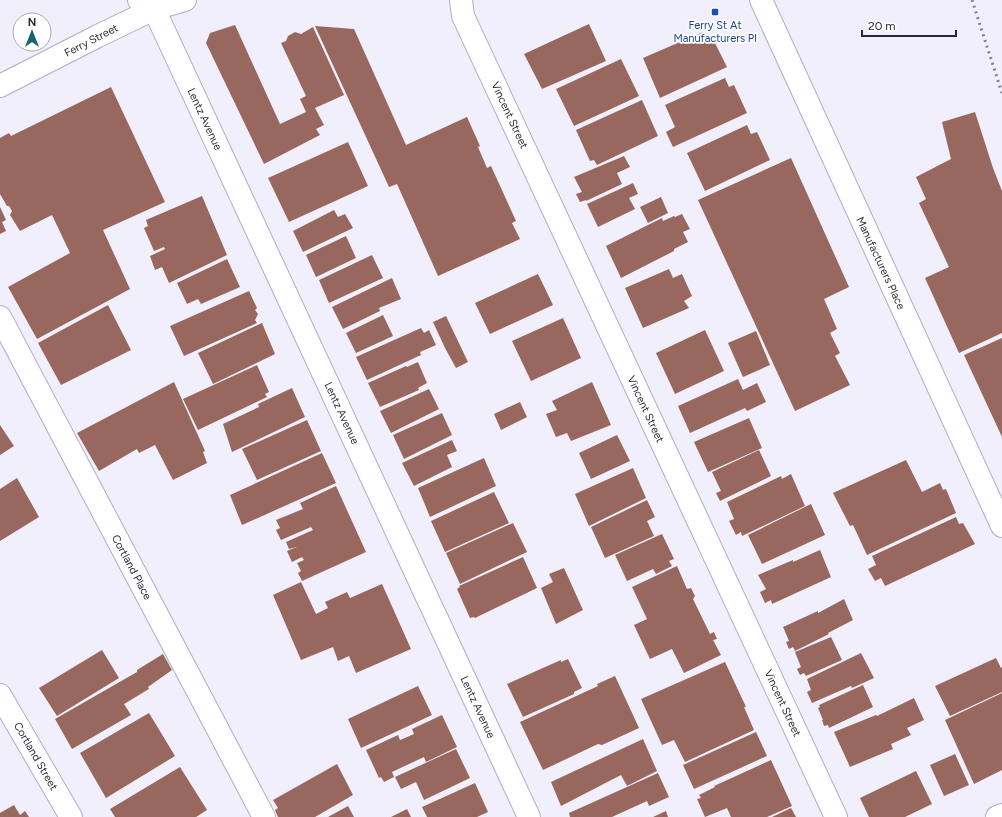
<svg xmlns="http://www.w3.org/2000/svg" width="1002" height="817" font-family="Figtree,sans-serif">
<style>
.building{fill:#98675d}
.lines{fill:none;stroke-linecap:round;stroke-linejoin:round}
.minor-casing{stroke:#afabc9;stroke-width:24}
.primary-casing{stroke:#afabc9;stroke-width:24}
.minor{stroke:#fff;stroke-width:22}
.primary{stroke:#fff;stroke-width:22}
.rail{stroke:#84828e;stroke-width:3;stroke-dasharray:2 4;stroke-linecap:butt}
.transit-dot{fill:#1a4fb4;stroke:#fff;stroke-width:1.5}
.labels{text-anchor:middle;stroke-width:3.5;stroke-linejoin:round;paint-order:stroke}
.transit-label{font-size:11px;fill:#164399;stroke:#fff}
.street-label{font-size:11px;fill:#2b2935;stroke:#fff}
</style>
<rect width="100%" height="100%" fill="#f1effc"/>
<!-- building -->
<path class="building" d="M589 24 606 61 542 89 524 54Z
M235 25 280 124 306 112 300 99 306 96 281 43 286 41 288 36 295 32 301 34 313 27 344 95 315 108 324 125 316 129 320 135 264 164 206 43 210 33Z
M315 26 354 29 406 145 467 117 480 146 478 147 487 168 491 166 516 221 512 223 520 239 438 276 397 184 389 187Z
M703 32 706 40 712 37 727 67 660 98 643 58Z
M621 59 639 96 574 126 556 89Z
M725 78 729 87 734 85 747 113 673 147 666 132 675 127 665 105Z
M111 87 165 202 103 230 130 289 37 339 8 287 70 253 52 215 20 231 10 215 12 211 9 206H7L0 194V138L9 133 11 136Z
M642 100 658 136 597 165 594 160 590 161 576 130Z
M975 112 993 168 1002 191V333L959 353 925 278 949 267 919 203 926 199 916 177 951 159 942 122Z
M747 125 751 134 757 132 770 160 705 191 687 153Z
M348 142 368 186 289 222 268 178Z
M624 156 630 167 617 173 622 184 586 201V200L580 202 576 194 582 192 574 177Z
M791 158 849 287 824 299 837 329 830 333 840 353 835 356 850 385 795 411 698 200Z
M633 183 638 194 629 198 635 209 598 227 587 204Z
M202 196 227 255 169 283 162 267 155 270 150 256 165 249 164 247 154 251 144 228 148 226 146 220Z
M661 197 668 213 648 223 640 207Z
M0 207 6 220 2 222 6 231 0 234Z
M334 210 338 217 345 214 353 228 303 252 293 231Z
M682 214 690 229 683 232 688 242 674 249V251L621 278 606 246 662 218 663 221 674 216 675 217Z
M346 236 356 258 316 277 306 255Z
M372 255 383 278 329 303 319 280Z
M227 259 240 287 201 304 198 299 187 304 177 283Z
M669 269 673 278 682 274 692 296 684 301 689 308 643 328 625 288Z
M538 274 553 305 490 334 475 303Z
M392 278 401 299 379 308 380 311 343 329 332 307Z
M249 291 257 308 255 310 258 314 255 320 257 323 184 356 170 326Z
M108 305 131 350 61 385 38 343Z
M383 315 393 336 356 353 346 333Z
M446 316 468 362 456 368 445 348 433 322Z
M563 318 581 358 531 381 512 341Z
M262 323 275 354 213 384 198 353Z
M421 328 424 333 429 330 436 345 420 352 421 355 367 380 356 357Z
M705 330 724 371 675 394 656 353Z
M756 331 770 365 743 377 728 343Z
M1002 338V437L964 355Z
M418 362 427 383 418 388 419 390 380 407 368 383 406 366 407 367Z
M257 365 269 392 265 394 267 397 198 430 183 399Z
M738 379 743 390 757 383 766 402 747 411 745 408 690 433 678 406Z
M174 382 205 451 203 452 207 463 173 480 155 445 139 453 137 449 99 471 77 433Z
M592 382 611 425 571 441 567 433 556 437 546 414 557 410 552 401Z
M292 388 305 417 232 452 223 424 259 407 258 404Z
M429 389 439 409 391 433 380 411Z
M520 402 527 417 501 430 494 414Z
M442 413 452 435 404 459 393 435Z
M749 418 762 448 708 472 694 442Z
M307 420 321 451 257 480 242 449Z
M0 425 14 446 0 455Z
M617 435 630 461 591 479 579 453Z
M452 440 457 451 447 455 452 467 414 486 402 463Z
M759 450 771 476 720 501 716 493 721 491 712 472Z
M322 453 336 483 242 525 230 495Z
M484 458 496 486 430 517 418 488Z
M906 460 922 492 940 483 943 490 946 489 956 513 867 555 853 525 850 526 833 493Z
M633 468 646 498 589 526 575 494Z
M791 474 805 506 742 536 741 532 736 535 729 521 734 519 727 502 781 476 782 479Z
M17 478 39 517 0 541V489Z
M336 486 366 552 302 581 298 573 301 571 297 563 304 560 302 557 292 562 287 551 297 547 289 549 286 542 313 530 311 527 281 540 276 530 280 528 276 520 303 509 300 503Z
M494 492 509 523 445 552 431 521Z
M647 500 655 517 647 521 654 536 605 558 591 527Z
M811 504 825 535 762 564 748 535Z
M956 517 959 524 963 523 975 544 885 586 881 578 875 581 868 569 876 565 872 556Z
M513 523 527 552 460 584 446 553Z
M662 534 674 559 669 561 672 566 656 574 653 569 627 581 615 555Z
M820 550 831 577 772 604 771 600 765 603 760 592 766 589 758 575 793 560V562Z
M523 557 537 588 475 618 474 617 470 618 457 589 460 587 459 586Z
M677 566 687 589 691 588 695 596 693 599 710 634 714 632 717 639 713 640 721 655 684 673 672 649 650 659 634 625 647 619 632 587Z
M564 568 583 610 556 624 541 588 553 582 549 574Z
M301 582 316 614 328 608 325 602 347 592 350 598 382 584 411 649 356 673 349 656 338 661 333 647 301 660 273 595Z
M844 599 853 620 828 633 829 634 795 651 793 647 789 649 786 642 789 641 783 627 818 611V613Z
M831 637 842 660 806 676 804 673 800 675 797 669 801 667 795 652Z
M102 650 119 678 57 716 39 688Z
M861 653 874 678 852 688 851 686 812 703 807 692 811 690 807 679Z
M163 654 172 670 148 687 149 689 124 704 131 715 72 749 55 719 137 672V670Z
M996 658 1001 668 1002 667V692L950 716 935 686Z
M568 659 582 688 574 692V694L523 717 507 684 561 660V662Z
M725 662 746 707H744L754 730 685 762 674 740 662 745 641 699Z
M615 676 639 728 602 745 598 744 543 770 520 722 598 686 597 684Z
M863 685 873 707 829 728 828 725 824 726 822 720H823L818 708 820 707 819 705Z
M418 686 432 715 361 748 348 719Z
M1002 693V770L974 784 945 720Z
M914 698 924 720 907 728 911 735 891 744 893 749 850 767 834 732 876 715 877 716Z
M149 713 175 756 106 798 80 753Z
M442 715 457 747 426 762 424 757 392 772 394 777 384 782 381 777 379 778 366 750 398 735 400 740 414 734 412 729Z
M756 732 767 756 694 789 683 765Z
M643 739 657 771 627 786 621 775 561 806 551 782Z
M456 749 470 778 424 800 416 782 401 789 395 777Z
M955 754 969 785 944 796 930 765Z
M771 760 792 806 767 817H731L727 808 705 817 697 799 701 798 699 795 715 787 714 786Z
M337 764 353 795 315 817H278L275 810 278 808 273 800Z
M180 767 207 810 196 817H115L110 809Z
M916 771 932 804 905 817H869L860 798Z
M658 773 669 797 649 806 647 801 612 817H570L569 813Z
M475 783 488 812 477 817H427L422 807Z
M14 805 20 815 25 811 29 817H0V813Z
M348 806 354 817H328Z
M791 808 796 817H772Z
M407 809 411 817H391Z
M666 811 668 817H653Z"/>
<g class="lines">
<!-- minor casing -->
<g class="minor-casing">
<path id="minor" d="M139 0 154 9 529 817
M461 0 463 16 836 817
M761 0 1002 526
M0 317 264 817
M0 695 71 817
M997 817 1002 815"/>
</g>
<!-- primary casing -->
<g class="primary-casing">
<path id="primary" d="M0 86 98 36 154 9 185 0"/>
</g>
<!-- minor -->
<use href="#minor" class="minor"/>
<!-- primary -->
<use href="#primary" class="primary"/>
<!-- rail -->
<path class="rail" d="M972 0 1002 93"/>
</g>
<!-- markers -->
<rect class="transit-dot" x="711" y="8" width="8" height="8" rx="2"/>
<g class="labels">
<!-- transit labels -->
<g class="transit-label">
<text x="715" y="29">Ferry St At<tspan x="715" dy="13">Manufacturers Pl</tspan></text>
</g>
<!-- street labels -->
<g class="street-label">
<text transform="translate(91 40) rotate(-27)" y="4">Ferry Street</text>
<text transform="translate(510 115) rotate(65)" y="4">Vincent Street</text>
<text transform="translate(205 119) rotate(65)" y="4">Lentz Avenue</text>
<text transform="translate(881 263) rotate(65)" y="4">Manufacturers Place</text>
<text transform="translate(646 409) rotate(65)" y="4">Vincent Street</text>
<text transform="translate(342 413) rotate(65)" y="4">Lentz Avenue</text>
<text transform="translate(132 567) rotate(62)" y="4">Cortland Place</text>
<text transform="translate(783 703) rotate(65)" y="4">Vincent Street</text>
<text transform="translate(478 707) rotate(65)" y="4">Lentz Avenue</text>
<text transform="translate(36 756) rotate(60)" y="4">Cortland Street</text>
</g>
</g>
<!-- north arrow -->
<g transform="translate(32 32)"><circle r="19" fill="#ffffff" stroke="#aaa9ae"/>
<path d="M0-3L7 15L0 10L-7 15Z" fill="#17646c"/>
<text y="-6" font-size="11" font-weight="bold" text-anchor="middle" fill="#2b2935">N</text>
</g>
<!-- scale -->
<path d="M862 30v6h94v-6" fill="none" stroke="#2b2935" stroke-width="2"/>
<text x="868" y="30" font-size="12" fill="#2b2935" stroke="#ffffff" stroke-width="3" paint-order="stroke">20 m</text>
</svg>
